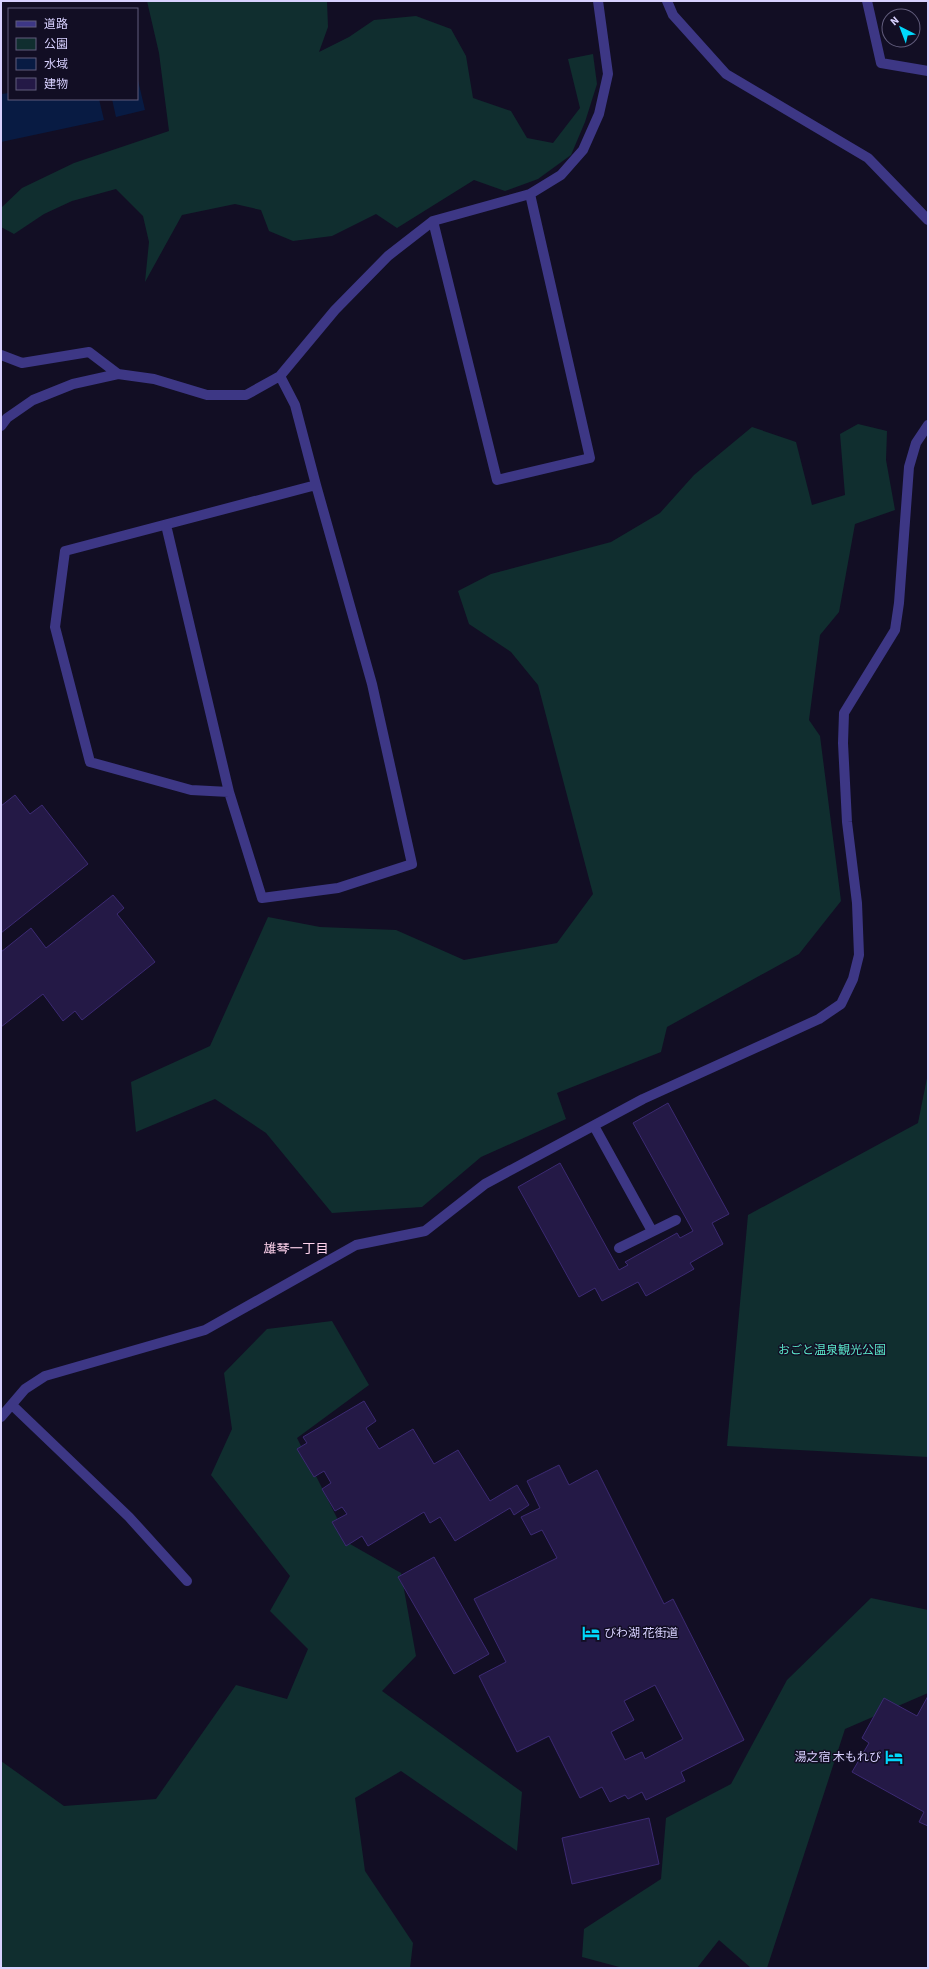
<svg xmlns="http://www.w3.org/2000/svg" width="929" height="1969" font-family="'Source Sans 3','Noto Sans JP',sans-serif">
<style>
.green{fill:#102e2f}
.water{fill:#081b43}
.building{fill:#241946;stroke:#3c2a73;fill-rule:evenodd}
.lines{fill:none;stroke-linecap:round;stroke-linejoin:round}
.minor{stroke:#3d3785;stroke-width:10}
.labels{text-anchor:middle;stroke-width:3;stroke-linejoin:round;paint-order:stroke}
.park-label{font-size:12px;fill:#59e3c7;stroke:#120e24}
.poi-label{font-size:12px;fill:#d8d1ff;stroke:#120e24;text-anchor:start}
.neighbourhood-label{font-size:13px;fill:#ffd3ed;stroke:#120e24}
</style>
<rect width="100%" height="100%" fill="#120e24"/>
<!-- green -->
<path class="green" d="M147 1H327L328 27 319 52 349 37 374 20 416 16 451 29 466 56 473 98 511 111 527 138 553 143 580 108 568 59 593 54 597 84 585 122 571 155 538 179 505 191 474 180 397 228 376 214 332 236 293 241 269 231 261 210 235 204 182 215 145 282 149 242 143 216 116 189 72 201 44 214 14 234 1 227V208L22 188 74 163 169 131 159 53Z
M858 424 887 431 886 460 895 510 855 524 839 612 820 635 809 720 820 736 841 901 799 954 667 1027 661 1052 557 1093 566 1119 481 1157 422 1207 332 1213 266 1133 215 1099 136 1132 131 1082 210 1046 268 917 320 927 396 930 464 960 557 943 593 894 538 685 511 652 469 624 458 591 491 574 611 542 660 513 694 475 752 427 796 442 812 505 845 495 840 434Z
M928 1073V1457L727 1446 748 1215 918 1123Z
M332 1321 369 1385 297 1438 350 1544 401 1573 416 1656 382 1691 522 1792 517 1851 401 1771 355 1798 365 1871 413 1943 410 1968H1V1761L64 1806 156 1799 236 1685 287 1699 308 1649 270 1611 290 1576 211 1475 232 1429 224 1373 267 1329Z
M871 1598 928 1610V1693L845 1729 767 1968H751L719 1940 697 1968H623L582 1957 584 1929 661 1879 666 1818 731 1784 787 1680Z"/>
<!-- water -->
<path class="water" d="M137 76 145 110 116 117 112 99H137Z
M9 93V99H99L104 120 1 142V94Z"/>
<!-- building -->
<path class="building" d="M15 795 30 814 42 805 88 864 1 933V806Z
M113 895 124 908 117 914 155 962 82 1020 75 1011 63 1021 43 994 1 1027V952L31 928 46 948Z
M668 1103 729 1214 712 1223 723 1244 690 1263 694 1269 646 1296 638 1282 602 1301 595 1288 579 1297 518 1187 560 1163 619 1270 628 1265 625 1262 677 1233 680 1238 693 1231 633 1123Z
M364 1401 376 1421 366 1428 379 1449 413 1429 434 1464 458 1450 490 1501 517 1485 529 1505 514 1515 510 1508 455 1541 440 1517 430 1523 424 1512 368 1546 362 1536 346 1546 332 1522 347 1514 342 1507 335 1511 322 1489 331 1483 324 1471 314 1477 297 1449 307 1443 303 1437Z
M559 1465 569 1485 597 1470 664 1604 673 1599 744 1740 681 1772 685 1781 646 1800 642 1792 628 1799 625 1795 610 1802 602 1787 580 1798 549 1736 517 1752 479 1676 506 1662 474 1599 557 1558 542 1530 531 1535 521 1517 540 1508 527 1481ZM655 1685 683 1739 645 1759 642 1752 625 1760 611 1732 634 1720 624 1701Z
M434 1557 489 1654 454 1674 398 1577Z
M928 1696V1826L919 1822 924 1812 852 1772 869 1743 862 1738 884 1698 917 1716Z
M649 1818 659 1864 572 1884 562 1838Z"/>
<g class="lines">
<!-- minor -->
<path class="minor" d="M667 1 673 15 726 74 868 158 928 220
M867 1 881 63 928 71
M433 221 497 480 590 458 530 194
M1 355 22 363 89 352 118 374
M280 376 295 405 316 485
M1 426 7 418 33 400 73 384 118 374 154 379 207 395H246L280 376 335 310 388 256 433 221 530 194 561 175 583 150 599 114 608 74 598 1
M316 485 372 684 412 864 338 888 262 898 229 792 191 790 90 762 55 627 65 551Z
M166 525 229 792
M594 1126 652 1231
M619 1248 676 1220
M12 1405 129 1517 187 1581
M1 1417 25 1389 45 1376 205 1330 356 1245 425 1231 485 1184 643 1099 819 1019 841 1004 853 979 859 955 857 903 847 822 843 743 844 713 895 630 899 603 909 467 916 443 928 425"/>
</g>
<!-- icons -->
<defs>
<g id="hotel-bare" transform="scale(1.38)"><path d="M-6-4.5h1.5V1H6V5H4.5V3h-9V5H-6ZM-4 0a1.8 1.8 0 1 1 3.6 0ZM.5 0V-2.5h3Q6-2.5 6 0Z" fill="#00d8fc" stroke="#120e24" stroke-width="2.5" paint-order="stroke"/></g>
</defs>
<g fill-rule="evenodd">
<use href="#hotel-bare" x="591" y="1633"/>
<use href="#hotel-bare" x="894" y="1757"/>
</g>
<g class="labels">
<!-- park labels -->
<g class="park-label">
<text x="832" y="1354">おごと温泉観光公園</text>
</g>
<!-- poi labels -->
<g class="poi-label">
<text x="604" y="1637">びわ湖 花街道</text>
<text x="881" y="1761" text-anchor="end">湯之宿 木もれび</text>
</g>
<!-- neighbourhood labels -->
<g class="neighbourhood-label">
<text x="296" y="1253">雄琴一丁目</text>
</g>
</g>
<!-- border -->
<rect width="929" height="1969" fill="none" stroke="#d8d1ff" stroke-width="4"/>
<!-- legend -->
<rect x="8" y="8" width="130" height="92" fill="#120e24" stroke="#615c7c"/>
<rect x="16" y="21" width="20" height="6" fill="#3d3785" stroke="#615c7c"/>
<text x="44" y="28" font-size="12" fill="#d8d1ff">道路</text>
<rect x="16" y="38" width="20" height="12" fill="#102e2f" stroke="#615c7c"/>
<text x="44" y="48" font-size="12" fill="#d8d1ff">公園</text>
<rect x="16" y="58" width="20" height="12" fill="#081b43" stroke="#615c7c"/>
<text x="44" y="68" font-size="12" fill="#d8d1ff">水域</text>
<rect x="16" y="78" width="20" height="12" fill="#241946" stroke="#615c7c"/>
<text x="44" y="88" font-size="12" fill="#d8d1ff">建物</text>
<!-- north arrow -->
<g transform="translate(901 28) rotate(318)"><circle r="19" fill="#120e24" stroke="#615c7c"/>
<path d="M0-3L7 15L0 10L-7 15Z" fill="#00d8fc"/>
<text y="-6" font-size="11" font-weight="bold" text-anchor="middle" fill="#d8d1ff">N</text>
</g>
</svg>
